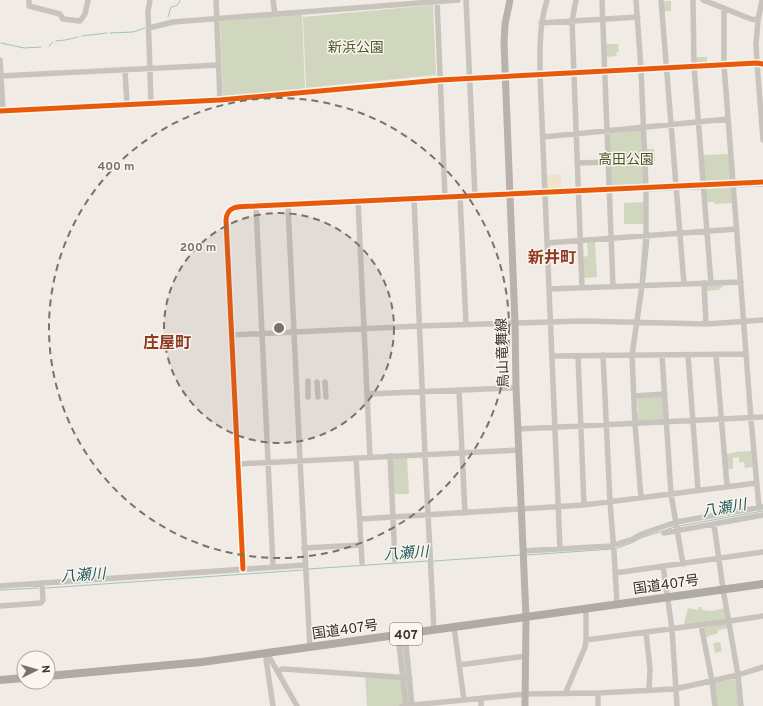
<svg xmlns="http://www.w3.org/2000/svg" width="763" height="706" font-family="Overpass,'Noto Sans JP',sans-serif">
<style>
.green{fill:#d1d6bf}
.sand{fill:#efe3cc}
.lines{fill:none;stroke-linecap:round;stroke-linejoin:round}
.stream{stroke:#a1c2c1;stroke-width:1}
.minor{stroke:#c9c3be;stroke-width:5.5}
.major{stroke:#b8b1ad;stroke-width:7}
.highway{stroke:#afaaa4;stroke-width:8}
.cycleway-casing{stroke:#fbf5ee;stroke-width:8}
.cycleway{stroke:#e8590c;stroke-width:5}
.ring{fill:none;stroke:#7a716c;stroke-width:2;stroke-dasharray:7 5}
.labels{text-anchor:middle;stroke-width:3;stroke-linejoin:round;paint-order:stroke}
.shield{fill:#fbf5ee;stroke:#756b66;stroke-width:1}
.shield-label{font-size:13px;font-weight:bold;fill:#3b302b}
.park-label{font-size:14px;fill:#4a5a2e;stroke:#fbf5ee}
.street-label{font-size:14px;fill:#3b302b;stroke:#fbf5ee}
.water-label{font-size:15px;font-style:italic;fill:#1f5a5e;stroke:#fbf5ee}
.quarter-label{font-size:16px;font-weight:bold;fill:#8c3b22;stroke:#fbf5ee}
.centre{fill:#7a716c;stroke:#fbf5ee;stroke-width:2}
.ring-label{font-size:12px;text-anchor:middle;font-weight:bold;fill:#7a716c;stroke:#fbf5ee;stroke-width:3;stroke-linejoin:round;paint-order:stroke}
</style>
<rect width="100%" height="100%" fill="#f0ebe5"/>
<!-- green -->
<path class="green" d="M664 1H671V11H664L663 2Z
M433 5 436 75 306 88 303 17Z
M302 14 305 90 223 97 220 21Z
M605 44H618L619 52 616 53 617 56 606 57Z
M695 57H707V64L697 65Z
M640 130 642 131 643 183 642 186 613 187 611 186 609 134 610 132Z
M646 149H654L655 161 649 162 647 161Z
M729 154 731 180 729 182 706 183 704 182 702 155Z
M731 188 732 203 715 204 714 202H706L705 189Z
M644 202V224H624V203Z
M587 242H595L597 277 583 278 582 257 588 256Z
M724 285 719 290 705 291 706 286Z
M661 396 662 397 664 419 663 420 639 422 637 398Z
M751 451 753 467 745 468 744 462H739V457L733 458V469H727L726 454 734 453 735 452Z
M407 458 409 494H393L392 459Z
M699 607H702V610L711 611 725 608 727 619 685 625 684 623 688 608 698 610Z
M726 623 728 628 718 630V633L716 634 708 636V637H706L704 627Z
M405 634 412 706H367L365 675 402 678 398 635Z
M720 642 722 651 715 653 713 643Z
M736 679 739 706H716L714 683Z"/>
<!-- sand -->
<path class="sand" d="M561 174V190H549L547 189V175Z"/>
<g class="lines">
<!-- stream -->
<path class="stream" d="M168 17 171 7C176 6 179 5 180 0
M110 33 133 32 145 28
M82 36 107 33
M56 41 65 40 78 37
M1 43 24 48 41 47
M49 46 53 42
M736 187 763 186
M706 188 730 187
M680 189H700
M648 192 649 191 673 190
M645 278 649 239
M637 413 638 420
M679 526 763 511
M666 530 674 527
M615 549 631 543 643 537 663 531
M527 555 612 549
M434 561 520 555
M308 569 428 561
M46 588 303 570
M0 590 38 588"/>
<!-- minor -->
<path class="minor" d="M29 0V6L60 14 63 19 80 21 85 14 88 0
M150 0 148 11 151 103
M216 0 220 100
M273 0 275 14
M437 0 445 197
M466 0 475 195
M547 0C539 26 540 48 540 75L560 549
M576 0 572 21 582 288
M602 0 613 287
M636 0 641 69 646 188V236L642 286 632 355 635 424 641 498
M661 0 684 284
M693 0 694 66 711 283
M703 0 751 19 758 20
M762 0 758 20 756 44 757 63 763 140
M724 8V65L751 419 759 508
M541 23 638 17
M149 28 173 22 458 0
M0 60 3 111
M125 70 127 104
M0 76 219 65
M0 111 220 100 440 80 757 63 763 64
M543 137 728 119
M577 163 609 162
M460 196 466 324
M414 198 425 455 434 630
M358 201 370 457
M288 205 300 460 310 647
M256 206 273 567
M547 243 737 229
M704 283 706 324
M549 289 741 282
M232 335 419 326 583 321 706 324 721 323 763 320
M603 355 610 502 614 552 617 604
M662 355 671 494 683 564
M688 355 698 490
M716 355 727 486
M552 356 746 354
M578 356 584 505
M308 381V397
M317 382 318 397
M325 382 326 397
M459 390 465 513
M367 394 512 388 516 387
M634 396 665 394
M518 429 763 417
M390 456 395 560
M356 458 362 562
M238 464 519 450
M360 519 584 505 757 483
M714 524 723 589 738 675 741 706
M664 533 763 515
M304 548 361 545
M523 551 611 546 633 539 642 534 676 522 763 507
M663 566 672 629 677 706
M243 569 226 220C227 203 244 207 256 206L763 182
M615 573 763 552
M0 586 305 565
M0 606 41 603 43 600 42 583
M701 625 712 681 715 706
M454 627 464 700
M646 632 650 669 649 690
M405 634 412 706
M398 635 406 706
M586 640 730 621 763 616
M267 653 297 706
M267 654 266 659 273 706
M459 665 526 656
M278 672 282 669H284L410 678
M598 693V706
M565 694 585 647 586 640V609
M481 699V706
M402 706 525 694 598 693 675 689 738 675 763 667"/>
<!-- major -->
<path class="major" d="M510 0 505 24 504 43 515 323 516 387 526 617 525 706"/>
<!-- highway -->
<path class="highway" d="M48 676 202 662 454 627 763 584
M0 680 24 678"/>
<!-- cycleway casing -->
<g class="cycleway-casing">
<path id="cycleway" d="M0 111 220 100 440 80 757 63 763 64
M243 569 226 220C227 203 244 207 256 206L763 182"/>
</g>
<!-- cycleway -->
<use href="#cycleway" class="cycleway"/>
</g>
<!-- distance rings -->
<circle cx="279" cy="328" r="115" fill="#7a716c" fill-opacity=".12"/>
<g class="ring">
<circle cx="279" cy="328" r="115"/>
<circle cx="279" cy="328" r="230"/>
</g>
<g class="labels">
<!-- shield labels -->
<rect class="shield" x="390" y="623" width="32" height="22" rx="3"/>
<g class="shield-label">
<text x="406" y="639">407</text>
</g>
<!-- park labels -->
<g class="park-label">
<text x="356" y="52">新浜公園</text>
<text x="626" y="164">高田公園</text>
</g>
<!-- street labels -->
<g class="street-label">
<text transform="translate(502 353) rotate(-92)" y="5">鳥山竜舞線</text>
<text transform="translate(666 584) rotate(-8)" y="5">国道407号</text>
<text transform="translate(345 629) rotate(-8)" y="5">国道407号</text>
</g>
<!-- water labels -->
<g class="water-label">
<text transform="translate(724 508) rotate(-10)" y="5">八瀬川</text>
<text transform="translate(406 553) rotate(-4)" y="5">八瀬川</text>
<text transform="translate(83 575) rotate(-4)" y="5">八瀬川</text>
</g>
<!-- quarter labels -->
<g class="quarter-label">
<text x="552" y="263">新井町</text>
<text x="167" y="348">庄屋町</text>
</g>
</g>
<circle cx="279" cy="328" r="6" class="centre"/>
<g class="ring-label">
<text x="116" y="170">400 m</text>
<text x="198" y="251">200 m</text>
</g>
<!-- north arrow -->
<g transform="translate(36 670) rotate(85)"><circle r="19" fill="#fbf5ee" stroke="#aea6a0"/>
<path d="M0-3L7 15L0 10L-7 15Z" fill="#7a716c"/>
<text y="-6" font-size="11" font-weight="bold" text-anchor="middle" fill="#3b302b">N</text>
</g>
</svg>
